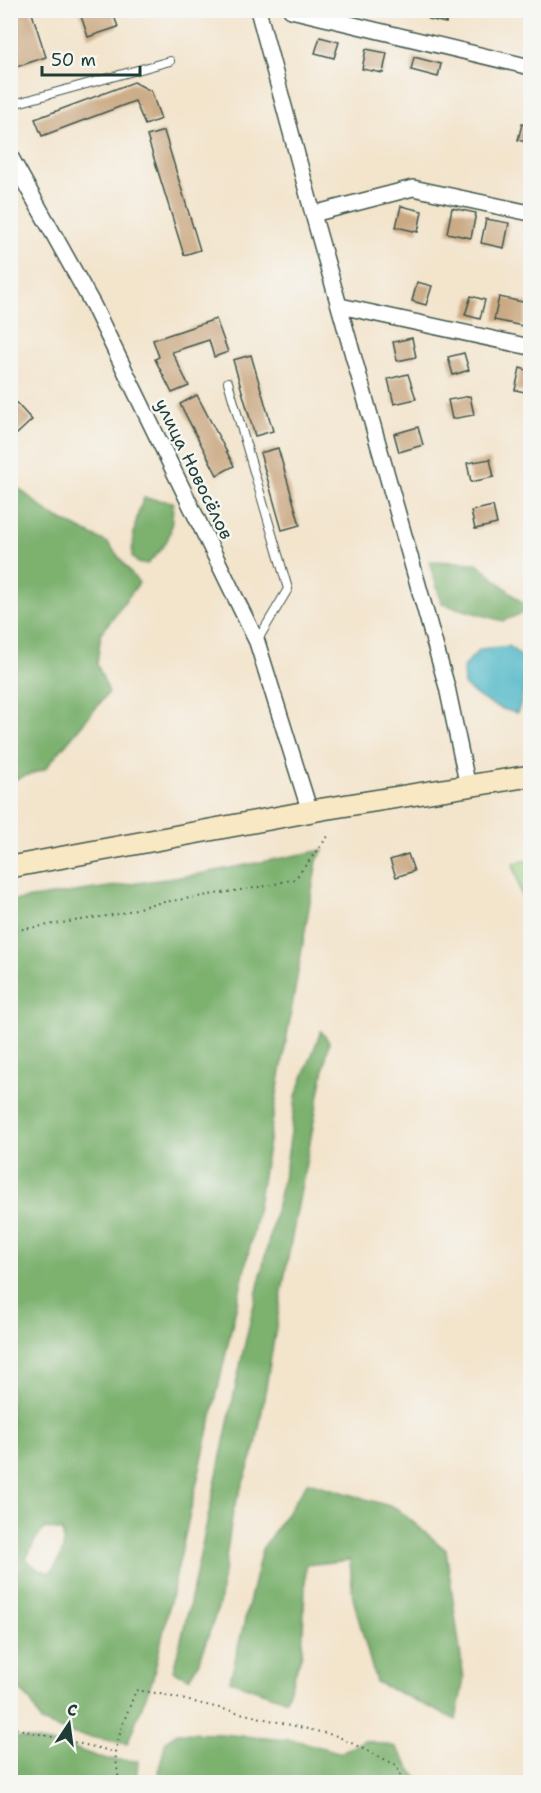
<svg xmlns="http://www.w3.org/2000/svg" width="541" height="1793" font-family="'Shantell Sans',sans-serif">
<style>
.green{fill:#9bce7f;stroke:#5d865a;stroke-width:1.5}
.forest{fill:#7cb16e;stroke:#4e7751;stroke-width:1.5;fill-rule:evenodd}
.water{fill:#49b5c6;stroke:#34797d;stroke-width:1.5}
.building{fill:#caa983}
.lines{fill:none;stroke-linecap:round;stroke-linejoin:round}
.lane-casing{stroke:#3f564b;stroke-width:10}
.street-casing{stroke:#3f564b;stroke-width:18}
.secondary-casing{stroke:#3f564b;stroke-width:24}
.path{stroke:#3f564b;stroke-width:2;stroke-dasharray:1.5 4.5;stroke-linecap:butt}
.lane{stroke:#fff;stroke-width:8}
.street{stroke:#fff;stroke-width:15}
.secondary{stroke:#f8e8c3;stroke-width:21}
.labels{text-anchor:middle;stroke-width:5;stroke-linejoin:round;paint-order:stroke}
.street-label{font-size:18px;fill:#1f3d34;stroke:#f6f6f2}
</style>
<rect width="100%" height="100%" fill="#f6f6f2"/>
<filter id="ink" filterUnits="userSpaceOnUse"><feTurbulence type="fractalNoise" baseFrequency=".0167" numOctaves="2"/><feDisplacementMap in="SourceGraphic" scale="12" xChannelSelector="R" yChannelSelector="G"/><feConvolveMatrix kernelMatrix="1 2 1 2 8 2 1 2 1" color-interpolation-filters="sRGB"/></filter>
<filter id="wash" filterUnits="userSpaceOnUse"><feTurbulence type="fractalNoise" baseFrequency=".008" numOctaves="4" result="noise"/><feDisplacementMap in="SourceGraphic" scale="24" xChannelSelector="R" yChannelSelector="G"/><feGaussianBlur stdDeviation="1.35" result="paint"/><feColorMatrix in="noise" values="0 0 0 0 0 0 0 0 0 0 0 0 0 0 0 0 0 1.4 0 .05"/><feComposite in="paint" operator="in"/></filter>
<g filter="url(#wash)">
<rect width="100%" height="100%" fill="#f3e4cc"/>
<!-- green -->
<path class="green" d="M530 860V928L513 863Z"/>
<!-- forest -->
<path class="forest" d="M11 482 50 514 108 543 139 583 101 633 97 664 109 692 45 769 11 781Z
M144 498 173 502C172 534 171 542 147 564L138 563 132 557C133 535 135 517 144 498Z
M429 561 477 563 530 610 503 621 442 604Z
M323 850 317 861 254 1228 153 1678 127 1744 70 1733 41 1722 32 1703 16 1685 11 1655V901L194 875ZM45 1528 62 1531C66 1546 61 1561 50 1573L37 1569 26 1559 36 1539Z
M321 1031 329 1042 286 1268 256 1446 233 1511 219 1605 199 1662 189 1678 173 1671 188 1612 243 1352 286 1166 296 1096Z
M308 1482 396 1508 446 1550 464 1679 456 1720 376 1682 353 1598 350 1560 306 1565 302 1653 286 1700 230 1681 262 1549Z
M177 1733 220 1734 298 1741 342 1753 364 1740 396 1747 419 1782H156L166 1741Z
M10 1736 67 1746 104 1759 138 1761 136 1782H11Z"/>
<!-- water -->
<path class="water" d="M509 646 521 656C524 677 526 693 517 713 494 708 481 700 464 685L463 667 480 649Z"/>
<g id="blocks">
<!-- building -->
<path class="building" d="M10 10H31L46 57 16 67 10 49Z
M79 10H112L118 27 88 37Z
M430 10H449L446 23 428 19Z
M320 37 339 42 334 58 315 53Z
M366 49 387 53 383 73 362 69Z
M414 57 441 64 438 77 411 70Z
M134 82 151 91 161 119 145 125 135 101 42 136 35 119Z
M522 124 530 126V143L518 140Z
M164 131 200 250 184 255 147 136Z
M401 206 422 211 418 232 396 227Z
M452 208 476 213 471 238 447 233Z
M486 219 509 223 504 248 481 243Z
M417 282 432 286 426 305 412 301Z
M471 296 485 300 480 319 465 315Z
M499 297 528 303 523 326 494 320Z
M216 319 228 352 214 357 209 340 172 352 189 386 172 393 155 359 159 357 153 340Z
M412 338 416 357 397 361 393 342Z
M464 353 469 370 453 375 448 357Z
M251 355 273 431 255 436 233 360Z
M520 368 530 371V393L515 390Z
M408 374 416 399 394 404 388 379Z
M197 395 234 466 217 475 180 404Z
M10 396 32 420 17 434 10 427Z
M470 396 474 415 452 419 448 400Z
M418 427 423 445 399 452 394 434Z
M278 448 300 525 282 530 260 453Z
M490 459 494 477 471 482 467 463Z
M493 506 497 524 475 529 471 511Z
M408 854 414 871 396 877 390 860Z"/>
</g>
</g>
<g filter="url(#ink)">
<use href="#blocks" fill-opacity="0" stroke="#3f564b" stroke-width="1.5"/>
<g class="lines">
<!-- lane casing -->
<g class="lane-casing">
<path id="lane" d="M10 105 170 61
M228 382 288 589 257 641"/>
</g>
<!-- street casing -->
<g class="street-casing">
<path id="street" d="M258 10 313 214 447 687 468 787
M291 10 530 67
M10 156 93 305 257 642 310 812
M313 214 413 188 530 213
M340 306 530 347"/>
</g>
<!-- secondary casing -->
<g class="secondary-casing">
<path id="secondary" d="M10 867 323 809 530 776"/>
</g>
<!-- path -->
<path class="path" d="M10 931 119 914 152 904 266 886 295 879 329 835
M10 1727 115 1752
M119 1782 115 1752 122 1726 136 1690 156 1693 337 1736 396 1765 403 1782"/>
<!-- lane -->
<use href="#lane" class="lane"/>
<!-- street -->
<use href="#street" class="street"/>
<!-- secondary -->
<use href="#secondary" class="secondary"/>
</g>
</g>
<g class="labels">
<!-- street labels -->
<g class="street-label">
<text transform="translate(194 469) rotate(64)" y="6">улица Новосёлов</text>
</g>
</g>
<!-- margin -->
<rect width="541" height="1793" fill="none" stroke="#f6f6f2" stroke-width="36"/>
<!-- north arrow -->
<g transform="translate(69 1724) rotate(13)" stroke="#f6f6f2" stroke-width="4.5" paint-order="stroke">
<path d="M0-4.5L10 22L0 15L-10 22Z" fill="#1f3d34"/>
<text y="-9" font-size="16" font-weight="bold" text-anchor="middle" fill="#1f3d34">С</text>
</g>
<!-- scale -->
<path d="M42 66v9h98v-9" fill="none" stroke="#1f3d34" stroke-width="3"/>
<text x="51" y="66" font-size="18" fill="#1f3d34" stroke="#f6f6f2" stroke-width="4.5" paint-order="stroke">50 m</text>
</svg>
